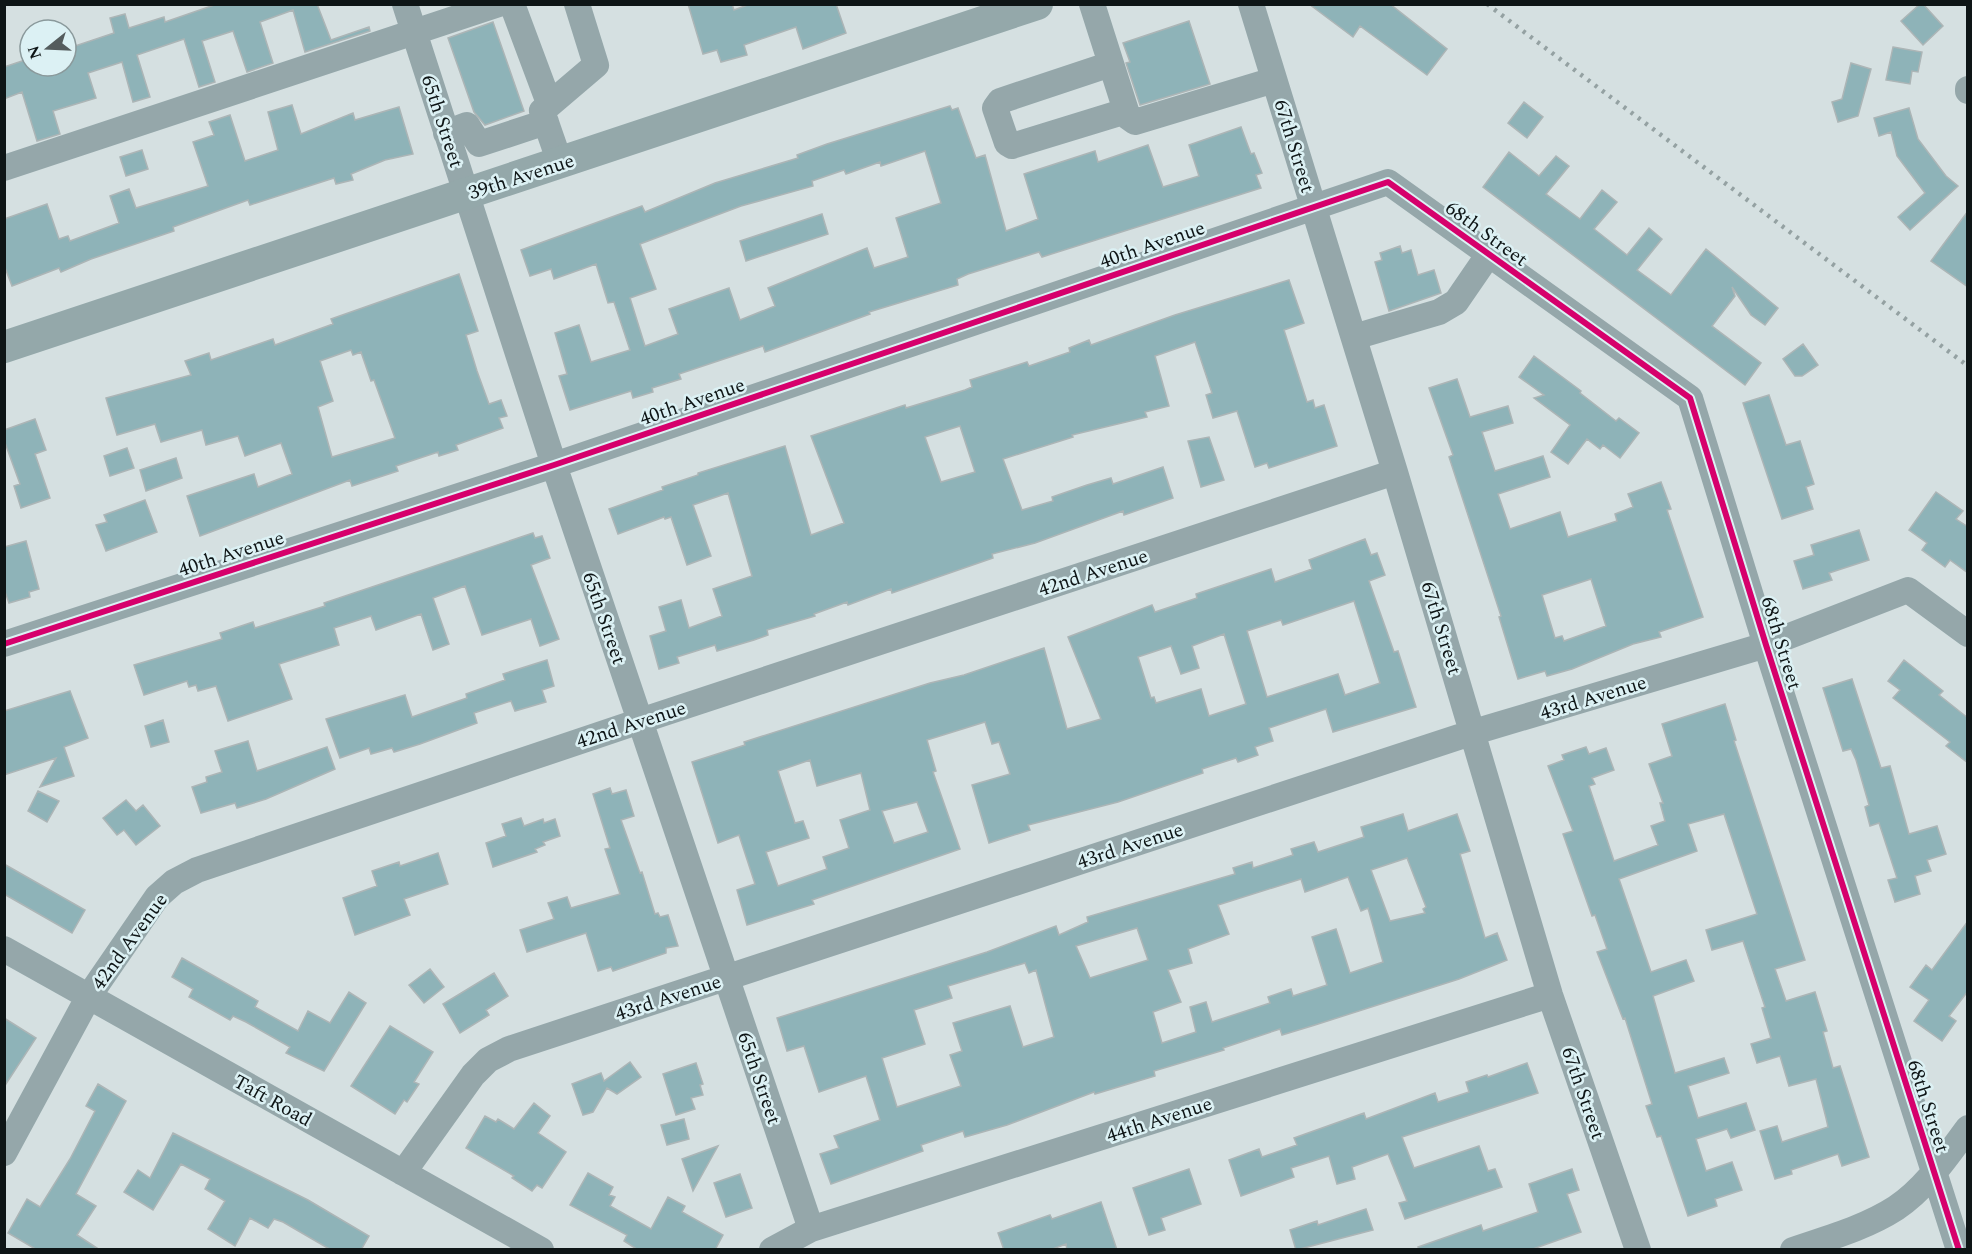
<svg xmlns="http://www.w3.org/2000/svg" width="1972" height="1254" font-family="Spectral,serif">
<style>
.building{fill:#8eb3b8;stroke:#acb5b6;stroke-width:1.5;fill-rule:evenodd}
.lines{fill:none;stroke-linecap:round;stroke-linejoin:round}
.minor{stroke:#95a7aa;stroke-width:26}
.major{stroke:#94a8aa;stroke-width:32}
.rail{stroke:#94a1a2;stroke-width:4.5;stroke-dasharray:3 6;stroke-linecap:butt}
.cycleway-casing{stroke:#dcf1f4;stroke-width:10}
.cycleway{stroke:#d6006c;stroke-width:6}
.labels{text-anchor:middle;stroke-width:5;stroke-linejoin:round;paint-order:stroke}
.street-label{font-size:20px;fill:#0e1516;stroke:#dcf1f4}
</style>
<rect width="100%" height="100%" fill="#d5e0e1"/>
<!-- building -->
<path class="building" d="M217 4H317L331 40 369 27 370 31 305 52 293 10 260 22 273 63 247 72 233 31 202 41 215 82 199 87 184 39 137 55 150 97 133 102 122 62 88 73 96 98 53 111 60 134 37 141 22 92 4 99V67L28 59 30 66H66V49L114 33 110 18 125 14 129 28 164 17 165 22Z
M688 4H732L734 10 750 4H836L846 33 803 49 796 27 744 45 747 55 721 62 717 50 703 54Z
M1309 4H1390L1447 49 1427 75 1360 26 1353 37Z
M1920 4H1923L1943 26 1923 45 1901 21Z
M1189 21 1210 84 1140 105 1126 63 1130 62 1123 43Z
M493 22 524 111 485 125 474 112 448 38Z
M1893 47 1922 52 1918 72 1912 71 1910 84 1886 80Z
M1851 63 1871 69 1858 116 1838 122 1832 102 1842 99Z
M1524 102 1543 117 1527 138 1508 123Z
M292 105 301 134 353 113 355 120 399 107 413 154 385 160 351 174 353 180 336 184 334 178 250 205 248 200 173 227 174 231 91 259 61 272 59 268 12 286 4 265V219L47 204 59 239 68 236 70 241 119 223 110 196 129 189 136 208 208 186 193 142 214 135 209 122 230 115 245 161 278 150 268 112Z
M950 106 952 110 958 108 976 158 985 155 1006 231 1038 219 1024 174 1095 151 1098 162 1148 145 1163 187 1199 176 1189 145 1241 127 1251 154 1254 153 1262 173 1256 175 1261 188 1042 257 1039 252 968 274 957 279 958 285 869 312 870 314 765 352 763 346 679 374 681 379 652 388 653 392 633 398 631 391 570 410 559 376 567 374 555 333 579 325 591 362 630 350 614 302 608 303 596 264 554 279 551 269 530 276 521 250 642 206 645 212 715 183 798 158 797 155 827 144ZM925 151 941 203 896 218 908 257 874 268 867 248 768 288 775 306 740 320 729 288 669 309 678 334 645 346 630 298 656 289 640 244 741 206 813 186 812 181 844 170 846 174 880 162 881 166Z
M1909 108 1918 139 1946 176 1958 186 1910 230 1898 217 1925 193 1897 156 1891 132 1879 136 1874 118Z
M142 150 148 169 126 176 120 157Z
M1509 152 1539 176 1556 156 1569 166 1546 194 1580 219 1602 190 1617 202 1594 229 1627 255 1649 228 1662 239 1637 270 1671 295 1706 249 1778 308 1765 325 1751 315 1732 287 1735 296 1712 326 1761 363 1745 385 1483 187Z
M1968 211V287L1931 261Z
M822 214 828 234 746 261 740 241Z
M1400 246 1402 253 1411 250 1418 275 1434 270 1441 293 1389 311 1375 262 1382 260 1380 253Z
M459 274 478 331 466 335 477 371 489 404 501 400 507 416 499 418 503 428 456 445 458 450 439 456 438 452 396 466 398 471 352 486 350 480 200 536 187 496 254 474 258 487 292 474 281 443 245 456 238 436 206 445 202 430 161 442 155 424 117 435 106 398 191 375 185 361 209 353 211 360 273 339 275 345 333 324 331 319ZM351 350 353 355 361 352 371 381 374 380 395 438 332 457 318 407 333 401 320 361Z
M1289 280 1304 323 1284 330 1307 402 1313 400 1315 408 1324 405 1337 446 1269 468 1267 463 1255 467 1237 411 1213 418 1206 395 1212 393 1195 342 1155 356 1169 406 1145 412 1147 417 1072 435 1073 437 1003 459 1022 510 1053 501 1052 497 1087 485 1111 478 1113 484 1163 467 1173 498 1124 515 1123 511 1035 543 992 554 993 558 892 593 891 589 848 605 847 602 814 614 815 616 767 630 768 635 754 640 717 651 715 645 677 657 679 663 659 669 650 636 666 631 659 607 681 600 689 628 722 616 713 589 752 576 728 493 693 505 711 556 687 565 671 517 665 519 664 517 618 534 609 509 663 490 662 487 698 475V473L785 446 811 535 844 523 811 436 905 405 906 408 965 390 972 387 970 380 1027 362 1029 366 1070 352 1069 348 1089 340 1091 345 1175 315ZM960 426 975 472 941 482 925 437Z
M1803 344 1818 365 1802 376H1795L1783 359Z
M1534 356 1581 391 1580 393 1616 421 1619 418 1639 433 1620 458 1603 445 1600 449 1587 439 1568 464 1551 452 1570 425 1534 398 1544 395 1519 377Z
M1457 379 1470 417 1508 406 1513 423 1482 432 1495 471 1543 456 1550 477 1498 494 1510 529 1560 512 1568 537 1617 521 1615 514 1633 507 1628 494 1661 482 1671 509 1667 510 1703 617 1659 632 1661 637 1633 644 1572 669 1547 676 1545 671 1518 679 1499 617 1501 616 1449 457 1453 455 1429 388ZM1591 579 1606 626 1564 641 1562 636 1555 638 1542 595Z
M1769 395 1786 445 1800 441 1814 484 1806 487 1813 509 1782 519 1743 403Z
M35 419 46 450 35 454 50 498 21 508 14 486 20 484 4 440V430Z
M1209 437 1224 480 1201 487 1188 441Z
M127 448 134 468 110 476 104 456Z
M176 458 182 478 146 491 140 470Z
M1936 492 1963 511 1956 519 1968 527V573L1950 560 1945 567 1922 550 1927 543 1909 530Z
M145 500 157 532 106 551 96 525 107 522 104 515Z
M1859 530 1869 560 1829 573 1832 580 1803 589 1794 561 1814 555 1811 545Z
M533 533 535 538 542 536 550 558 531 565 559 639 540 646 531 619 482 635 465 586 433 598 449 644 433 650 421 614 376 630 371 616 334 628 339 645 279 664 292 699 272 706 228 721 216 686 198 691 196 685 189 687 187 681 144 695 134 665 222 639 220 633 253 622 255 628 325 606 324 603Z
M1365 539 1371 555 1377 553 1385 575 1369 581 1394 652 1398 651 1416 707 1333 732 1326 709 1269 728 1273 741 1255 747 1258 755 1238 762 1236 758 1202 769 1203 773 1118 802 1028 825 1030 830 989 843 972 785 1010 774 999 742 992 744 985 722 927 740 936 771 933 772 960 849 812 900 814 904 747 925 737 890 755 884 739 835 718 843 692 762 745 745 744 742 930 683 964 675 1044 648 1067 729 1101 719 1068 637 1152 605 1155 612 1197 598 1196 594 1271 569 1275 582 1312 569 1309 560ZM1354 601 1380 683 1345 695 1338 674 1267 697 1247 631 1281 620 1283 625ZM1224 634 1246 704 1209 716 1201 689 1156 703 1154 697 1151 698 1138 657 1171 646 1181 674 1199 668 1192 646ZM810 760 817 786 861 773 870 810 840 820 849 848 823 857 827 869 778 886 766 852 809 838 803 821 795 823 778 771ZM917 802 928 832 894 843 882 811Z
M26 541 39 589 29 592 30 597 9 603 4 589V547Z
M547 660 554 686 542 690 546 702 515 711 511 701 474 713 477 723 420 744 394 752 392 748 371 754 369 748 340 758 326 719 405 695 412 717 467 698 466 694 505 680 503 674Z
M1904 660 1943 691 1939 695 1968 718V763L1946 746 1950 742 1893 698 1900 690 1888 681Z
M1852 679 1881 768 1890 766 1909 834 1937 826 1946 854 1927 860 1931 871 1915 876 1920 894 1895 902 1888 880 1897 878 1879 823 1870 826 1865 807 1869 805 1856 760 1851 749 1843 751 1823 688Z
M70 691 88 738 64 747 74 776 40 787 56 758 4 775V711Z
M1725 704 1736 740 1734 741 1805 960 1775 969 1786 1001 1815 992 1827 1031 1823 1032 1833 1068 1840 1066 1869 1157 1842 1166 1838 1154 1791 1170 1792 1174 1775 1179 1760 1131 1777 1126 1782 1142 1828 1127 1826 1118 1816 1079 1789 1086 1780 1056 1757 1063 1751 1044 1771 1038 1762 1008 1765 1007 1743 941 1712 950 1706 930 1757 914 1724 814 1688 824 1697 851 1619 879 1651 972 1686 960 1694 981 1653 996 1675 1073 1724 1058 1729 1073 1688 1086 1698 1118 1746 1103 1755 1130 1731 1138 1727 1129 1696 1139 1706 1171 1732 1162 1742 1190 1715 1199 1717 1206 1688 1216 1661 1136 1657 1137 1646 1106 1652 1104 1625 1018 1623 1019 1597 952 1607 949 1595 915 1592 916 1563 834 1573 831 1548 766 1564 760 1562 755 1586 747 1589 754 1606 748 1614 770 1592 778 1595 784 1589 786 1614 861 1658 845 1651 826 1665 821 1660 803H1663L1649 764 1672 756 1662 724Z
M163 720 169 742 151 747 145 726Z
M248 741 257 771 327 747 335 769 266 799 237 808 235 803 201 813 192 787 207 782 206 777 222 772 215 751Z
M610 788 612 794 626 790 634 816 621 820 640 873 642 872 655 914 658 913 660 917 668 915 678 946 666 948V953L613 971 611 967 598 971 586 933 527 952 520 930 554 919 548 903 567 897 571 908 620 894 605 849 610 848 593 794Z
M38 791 59 801 47 822 28 811Z
M126 800 136 811 143 805 160 826 136 845 124 830 117 835 103 818Z
M1403 814 1408 831 1457 814 1470 851 1460 854 1485 938 1497 933 1507 960 1459 979 1315 1025 1282 1035 1280 1029 1223 1048 1224 1050 1154 1071 1155 1076 1095 1094 1094 1092 1007 1125 965 1137 963 1131 921 1145 923 1151 831 1184 820 1154 839 1148 834 1136 880 1120 866 1076 819 1092 804 1046 787 1051 777 1018 987 952 1056 926 1059 935 1088 922 1087 917 1235 874 1233 868 1252 862 1253 868 1293 855 1291 849 1314 842 1318 852 1364 837 1361 827ZM1407 858 1426 907 1423 909 1425 913 1390 921 1371 870ZM1348 877 1361 911 1368 908 1383 962 1350 973 1336 929 1312 937 1327 985 1293 996 1291 989 1268 997 1270 1003 1212 1022 1206 1002 1190 1007 1196 1032 1162 1043 1153 1012 1181 1002 1168 970 1192 963 1188 949 1229 934 1218 905 1301 879 1305 892ZM1137 928 1148 960 1090 978 1076 946ZM1025 963 1029 973 1036 970 1054 1037 1023 1047 1010 1006 953 1023 962 1051 950 1055 961 1086 897 1107 882 1058 925 1044 914 1010 952 998 948 986Z
M521 818 524 826 543 819 544 823 555 819 560 836 543 842 545 845 535 849 537 852 493 867 486 843 506 836 502 824Z
M438 853 448 884 404 899 410 915 355 935 343 898 377 886 372 871 399 862 400 866Z
M4 864 85 910 72 933 4 894Z
M1968 921V991L1949 1016 1956 1021 1942 1041 1914 1021 1929 1000 1910 987 1926 965 1932 970Z
M182 958 258 1001 255 1007 298 1031 308 1011 330 1023 349 992 366 1003 324 1071 286 1053 290 1047 246 1022 233 1016 230 1020 189 997 193 989 172 977Z
M430 969 444 987 424 1003 409 985Z
M494 973 508 996 486 1010 489 1015 460 1033 443 1004Z
M4 1018 36 1038 4 1087Z
M390 1026 433 1052 414 1082 419 1084 407 1102 404 1100 395 1114 351 1086Z
M630 1062 641 1077 617 1094 607 1088 593 1112 583 1115 572 1084 601 1073 604 1081Z
M696 1063 703 1084 700 1085 703 1095 691 1098 695 1109 676 1115 663 1074Z
M1527 1063 1538 1093 1402 1137 1414 1168 1479 1146 1488 1171 1495 1169 1502 1187 1405 1219 1399 1203 1407 1201 1388 1154 1352 1167 1355 1179 1337 1184 1329 1156 1291 1168 1294 1177 1241 1196 1229 1160 1259 1149 1262 1157 1297 1145 1294 1138 1364 1113 1366 1119 1435 1093 1438 1102 1469 1092 1466 1082 1487 1075 1488 1077Z
M98 1084 126 1101 76 1194 96 1206 77 1235 100 1250H37L8 1233 27 1199 40 1207 70 1159 95 1111 86 1106Z
M534 1103 550 1116 538 1133 566 1152 542 1188 537 1185 532 1191 512 1178 514 1176 466 1148 485 1116 496 1122 498 1119 514 1129Z
M684 1119 689 1139 667 1145 661 1125Z
M173 1133 308 1200 369 1236 361 1250H331L283 1222 274 1219 268 1228 250 1218 235 1246 208 1229 225 1201 205 1189 210 1179 181 1164 153 1210 124 1192 138 1170 150 1178Z
M718 1146 693 1191 682 1159Z
M1189 1169 1201 1204 1161 1218 1165 1230 1149 1235 1133 1188Z
M1572 1169 1579 1190 1567 1194 1581 1232 1530 1250H1419L1418 1247 1481 1225 1483 1231 1538 1212 1529 1184Z
M588 1173 613 1187 609 1195 615 1197 610 1206 651 1229 668 1197 685 1206 682 1212 723 1235 715 1250H638L624 1241 627 1235 570 1205Z
M740 1174 752 1208 726 1217 714 1183Z
M1101 1202 1117 1250H1067L1066 1244 1050 1250H1004L998 1233 1050 1215 1052 1219Z
M1366 1209 1373 1230 1296 1250 1290 1230 1317 1221 1318 1225Z"/>
<g class="lines">
<!-- minor -->
<path class="minor" d="M405 4 554 465 811 1229
M512 4 549 103
M1092 4 1128 117 1135 122 1274 80
M1251 4 1395 472 1550 995 1638 1250
M1111 64 1000 101 995 108 1007 143 1012 146 1126 111
M1968 89V91
M446 133 467 125 479 144 546 122
M560 163 542 111 596 65 577 4
M4 168 499 4
M1354 337 1439 312 1456 302 1489 254
M4 644 554 465 1388 182 1690 398 1766 645 1959 1250
M4 949 541 1250
M4 1153 89 996 157 897 174 882 197 870 640 721 1395 472
M403 1173 473 1075 488 1060 509 1049 1474 732 1766 645 1908 590 1968 634
M772 1250 811 1229 1550 995
M1793 1250C1828 1238 1865 1228 1896 1208 1926 1188 1947 1156 1968 1128"/>
<!-- major -->
<path class="major" d="M4 347 1037 4"/>
<!-- rail -->
<path class="rail" d="M1487 4 1968 366"/>
<!-- cycleway casing -->
<g class="cycleway-casing">
<path id="cycleway" d="M4 644 554 465 1388 182 1690 398 1766 645 1959 1250"/>
</g>
<!-- cycleway -->
<use href="#cycleway" class="cycleway"/>
</g>
<g class="labels">
<!-- street labels -->
<g class="street-label">
<text transform="translate(443 121) rotate(72)" y="7">65th Street</text>
<text transform="translate(1295 146) rotate(73)" y="7">67th Street</text>
<text transform="translate(521 176) rotate(-18)" y="7">39th Avenue</text>
<text transform="translate(1487 233) rotate(36)" y="7">68th Street</text>
<text transform="translate(1152 244) rotate(-19)" y="7">40th Avenue</text>
<text transform="translate(692 401) rotate(-19)" y="7">40th Avenue</text>
<text transform="translate(231 553) rotate(-18)" y="7">40th Avenue</text>
<text transform="translate(1093 572) rotate(-18)" y="7">42nd Avenue</text>
<text transform="translate(605 618) rotate(71)" y="7">65th Street</text>
<text transform="translate(1442 628) rotate(73)" y="7">67th Street</text>
<text transform="translate(1782 643) rotate(73)" y="7">68th Street</text>
<text transform="translate(1593 697) rotate(-17)" y="7">43rd Avenue</text>
<text transform="translate(631 724) rotate(-18)" y="7">42nd Avenue</text>
<text transform="translate(1130 845) rotate(-18)" y="7">43rd Avenue</text>
<text transform="translate(129 941) rotate(-54)" y="7">42nd Avenue</text>
<text transform="translate(668 997) rotate(-18)" y="7">43rd Avenue</text>
<text transform="translate(760 1078) rotate(71)" y="7">65th Street</text>
<text transform="translate(1584 1093) rotate(71)" y="7">67th Street</text>
<text transform="translate(273 1100) rotate(29)" y="7">Taft Road</text>
<text transform="translate(1929 1106) rotate(72)" y="7">68th Street</text>
<text transform="translate(1159 1119) rotate(-18)" y="7">44th Avenue</text>
</g>
</g>
<!-- border -->
<rect width="1972" height="1254" fill="none" stroke="#0e1516" stroke-width="12"/>
<!-- north arrow -->
<g transform="translate(48 48) rotate(252)"><circle r="28" fill="#dcf1f4" stroke="#8a999b" stroke-width="1.5"/>
<path d="M0-4.5L10 22L0 15L-10 22Z" fill="#545c5d"/>
<text y="-9" font-size="16" font-weight="bold" text-anchor="middle" fill="#0e1516">N</text>
</g>
</svg>
